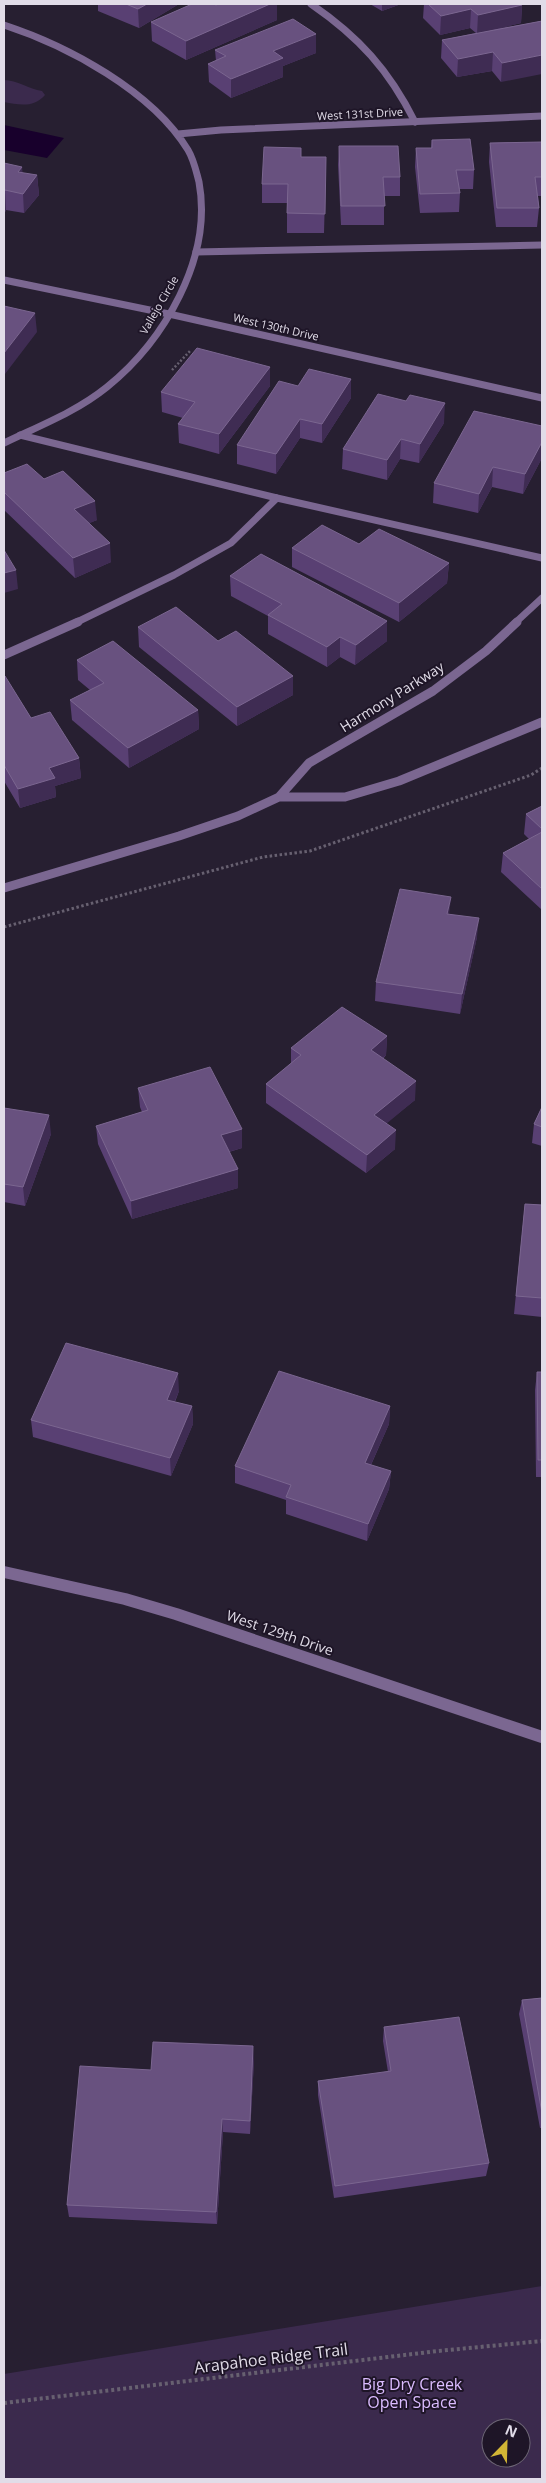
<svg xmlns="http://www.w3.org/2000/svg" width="546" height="2483" font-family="'Open Sans',sans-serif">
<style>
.green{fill:#3b2a4d;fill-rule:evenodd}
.water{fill:#18002c}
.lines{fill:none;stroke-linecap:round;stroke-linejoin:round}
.path-far2{stroke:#676070;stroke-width:2.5;stroke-dasharray:2 2;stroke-linecap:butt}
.path-far1{stroke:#676070;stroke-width:3;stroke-dasharray:2.5 2.5;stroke-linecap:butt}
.path{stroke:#676070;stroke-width:4;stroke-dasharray:3 3;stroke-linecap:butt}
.service-far1{stroke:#7b6791;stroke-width:7}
.service{stroke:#7b6791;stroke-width:9}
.minor-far2{stroke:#7b6791;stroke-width:7}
.minor-far1{stroke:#7b6791;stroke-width:9}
.minor{stroke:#7b6791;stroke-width:12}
.wall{fill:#594073}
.shaded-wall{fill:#3f2c53}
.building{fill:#68517f;stroke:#7b6690}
.labels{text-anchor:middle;stroke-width:4;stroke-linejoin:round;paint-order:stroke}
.far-street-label{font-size:11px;fill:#e1dce8;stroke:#1e1527}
.street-label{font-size:14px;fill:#e1dce8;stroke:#1e1527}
.near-street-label{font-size:16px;fill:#e1dce8;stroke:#1e1527}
.near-park-label{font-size:16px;fill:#dbbcff;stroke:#1e1527}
</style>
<rect width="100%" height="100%" fill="#271f31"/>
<!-- green -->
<path class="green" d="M4 80C17 80 29 89 42 91L45 95C34 108 19 105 4 102Z
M542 2286V2479H4V2374ZM491 2428H521V2458H491Z"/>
<!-- water -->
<path class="water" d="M4 125 64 138 47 158 4 150Z"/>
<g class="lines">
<!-- path-far2 -->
<path class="path-far2" d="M172 370 190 351"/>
<!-- path-far1 -->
<path class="path-far1" d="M4 927 263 857 310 851 531 775 542 768"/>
<!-- path -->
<path class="path" d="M4 2403 438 2351 542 2341"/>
<!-- service-far1 -->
<path class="service-far1" d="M311 4C359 37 389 70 415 122
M196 252 542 245
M20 435 277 498 542 558
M75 623 174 575 231 543 277 498"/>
<!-- service -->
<path class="service" d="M4 655 78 622"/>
<!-- minor-far2 -->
<path class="minor-far2" d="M4 25C68 46 152 91 188 150 194 160 196 171 199 182 213 258 164 341 107 387 76 412 39 426 4 443
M178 134 221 130 542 116
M4 280 169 314 542 398
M515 623 542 598"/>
<!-- minor-far1 -->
<path class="minor-far1" d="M279 797 309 763 433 691 486 651 517 622
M4 888 179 836 238 816 279 797H345L399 781 542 722"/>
<!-- minor -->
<path class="minor" d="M4 1572 125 1599 176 1614 542 1737"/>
</g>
<!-- wall -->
<path class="wall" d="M98 4H179L139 28 98 11Z
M219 4H277V20L186 60 152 41 151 22Z
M370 4H401L382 11Z
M424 4H521L522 5 521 23 496 29 542 21 501 82 492 71 457 77 441 58 442 40 476 33 470 28 440 35 423 18Z
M215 50 316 53 283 66V77L231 98 209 82 208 64 216 61Z
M432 140 474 170 473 189H459L460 193 459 212 420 213 415 167 416 148H431Z
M542 142V196H538L539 208 537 227H496L489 162 490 143Z
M339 146 400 177V196H384V225H341L338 165Z
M301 157H326L324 233H287V203H262V184Z
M4 163 23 173 37 175 39 195 24 213 6 210 4 214Z
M270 367V386L219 454 179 443 178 424 183 418 162 412 161 392Z
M351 379V398L322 443 300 438 276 474 237 464V445L298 386Z
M444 423 419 463 400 459 387 480 342 469 343 449Z
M542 426V458L523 494 492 487 478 513 433 503 434 483Z
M4 473 44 479 97 520 89 523 111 562 75 578 4 510Z
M359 544 449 563 447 583 399 622 292 567V548Z
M230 576 387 621V641L355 665 340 657 327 667 268 634V616L231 596Z
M138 627 218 641 293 676V695L237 726 139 647Z
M77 660 198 710 199 729 129 768 72 720 70 700 90 690 78 680Z
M4 676 31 718 79 758 81 778 55 786 56 797 20 808 4 781Z
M542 806V910L501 872 503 853 529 839 524 834 526 814Z
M477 937 460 1014 375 1001 376 982Z
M387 1036 386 1055 383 1059 415 1100 386 1123 395 1149 366 1173 266 1103V1084L291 1064V1048Z
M138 1088 242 1129V1148L229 1152 238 1188 132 1219 98 1144 96 1126 142 1112 140 1107Z
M542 1107V1146L532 1143 534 1124Z
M4 1108 51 1134 25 1206 4 1202Z
M525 1204 542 1205V1317L514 1314Z
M537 1372H542V1477H536L535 1390Z
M179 1391 175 1402 192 1406 193 1424 171 1476 33 1437 31 1420Z
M390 1406 389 1424 371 1465 391 1471 389 1489 367 1541 286 1514V1500L235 1483V1466Z
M542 1998V2128H540L519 2014 522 2000Z
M384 2027 489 2163 486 2176 334 2198 318 2095V2081L388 2072 383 2041Z
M254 2060 250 2134 223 2132 217 2224 69 2217 67 2205 151 2070Z"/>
<!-- shaded-wall -->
<path class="shaded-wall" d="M147 4H179L139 28 138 9Z
M270 4H277V20L186 60V41Z
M382 4H401L382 11Z
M522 5 521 23 477 34 478 15Z
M471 9 470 28 440 35 441 16Z
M316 34V53L283 66V77L231 98V79L273 51Z
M493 52 492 71 457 77 458 59Z
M542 55V74L501 82 502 63Z
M22 167 24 186 18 172Z
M37 175 39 195 24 213 23 194Z
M5 190 6 210 4 214V192Z
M35 313 37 332 5 374 4 353Z
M270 367V386L219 454V434Z
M351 379V398L322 443V424Z
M445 403 444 423 419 463 420 444Z
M300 419V438L276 474V454Z
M401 439 400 459 387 480V460Z
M542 442V458L523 494 525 474Z
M493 467 492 487 478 513 479 494Z
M95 501 97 520 76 529 74 509Z
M110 543 111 562 75 578 73 558Z
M449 563 447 583 399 622V603Z
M16 570 18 589 4 593V573Z
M387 621V641L355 665 356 645Z
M340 637V657L327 667V647Z
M293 676V695L237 726V707Z
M198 710 199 729 129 768 128 748Z
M79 758 81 778 55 786 56 797 20 808 18 789 49 768Z
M451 897 449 916 447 914Z
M479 918 477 937 460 1014 462 994Z
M387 1036 386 1055 370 1069 371 1050Z
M416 1081 415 1100 374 1134V1115Z
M49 1115 51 1134 25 1206 23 1187Z
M242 1129V1148L221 1154V1135Z
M396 1130 395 1149 366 1173 367 1155Z
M238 1169V1188L132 1219 131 1201Z
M178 1373 179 1391 168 1417 167 1400Z
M192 1406 193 1424 171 1476 170 1458Z
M390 1406 389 1424 364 1480 365 1463Z
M391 1471 389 1489 367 1541 368 1524Z
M253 2046 254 2060 250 2134V2121Z
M222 2119 223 2132 217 2224 216 2212Z"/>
<!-- building -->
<path class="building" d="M126 4H147L138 9Z
M192 4H213L216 5 219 4H270L186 41 151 22Z
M428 4H521L522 5 478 15 471 9 441 16Z
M293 19 316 34 273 51 283 58 231 79 208 64 226 56 215 50Z
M542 21V55L502 63 493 52 458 59 442 40Z
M470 139 474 170H456L460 193 420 194 416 148H432V140Z
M542 142V177H535L539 208H497L490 143Z
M339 146H398L400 177H383L385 206H341Z
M264 147 301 148V157H326L325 214 287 213 288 184H262Z
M4 163 22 167 18 172 37 175 23 194 5 190 4 192Z
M4 306 35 313 4 353Z
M197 348 270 367 219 434 178 424 195 402 161 392Z
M309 369 351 379 322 424 300 419 276 454 237 445 279 381 298 386Z
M378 394 406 401 410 395 445 403 420 444 401 439 387 460 343 449Z
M474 411 542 426V442L525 474 493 467 479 494 434 483Z
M27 464 44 479 63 471 95 501 74 509 110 543 73 558 4 492V473Z
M322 525 359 544 379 529 449 563 399 603 292 548Z
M4 550 16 570 4 573Z
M261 554 387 621 356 645 340 637 327 647 268 615 282 604 230 576Z
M176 607 218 641 236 631 293 676 237 707 138 627Z
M113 641 198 710 128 748 70 700 104 683 77 660Z
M4 676H5L31 718 50 712 79 758 49 768 55 778 18 789 4 765Z
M542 806V829L526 814Z
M542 832V889L503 853Z
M400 889 451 897 447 914 479 918 462 994 376 982Z
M342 1007 387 1036 371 1050 416 1081 374 1115 396 1130 367 1155 266 1084 301 1055 291 1048Z
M210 1067 242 1129 221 1135 238 1169 131 1201 96 1126 148 1110 138 1088Z
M542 1107V1127L534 1124Z
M4 1108 49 1115 23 1187 4 1184Z
M525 1204 542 1205V1298L516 1296Z
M66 1343 178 1373 167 1400 192 1406 170 1458 31 1420Z
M279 1371 390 1406 365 1463 391 1471 368 1524 286 1497 291 1485 235 1466Z
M537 1372H542V1460H538Z
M542 1998V2113L522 2000Z
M459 2017 489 2163 335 2186 318 2081 391 2071 384 2027Z
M153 2042 253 2046 250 2121 222 2119 216 2212 67 2205 80 2066 151 2070Z"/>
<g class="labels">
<!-- far-street labels -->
<g class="far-street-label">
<text transform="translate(360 114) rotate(-3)" y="4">West 131st Drive</text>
<text transform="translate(159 305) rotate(-60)" y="4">Vallejo Circle</text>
<text transform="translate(276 327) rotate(13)" y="4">West 130th Drive</text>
</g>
<!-- street labels -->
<g class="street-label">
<text transform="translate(392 697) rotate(-32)" y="5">Harmony Parkway</text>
<text transform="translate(280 1633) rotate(19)" y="5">West 129th Drive</text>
</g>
<!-- near-street labels -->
<g class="near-street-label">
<text transform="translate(271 2358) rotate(-7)" y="6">Arapahoe Ridge Trail</text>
</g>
<!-- near-park labels -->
<g class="near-park-label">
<text x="412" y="2390">Big Dry Creek<tspan x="412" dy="18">Open Space</tspan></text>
</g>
</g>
<!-- border -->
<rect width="546" height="2483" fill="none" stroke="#e1dce8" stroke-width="10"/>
<!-- north arrow -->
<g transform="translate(506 2443) rotate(23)"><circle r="24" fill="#1e1527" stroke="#6c6574"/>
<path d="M0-4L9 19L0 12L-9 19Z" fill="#d3b635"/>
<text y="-8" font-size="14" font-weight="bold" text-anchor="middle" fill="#e1dce8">N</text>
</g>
</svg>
